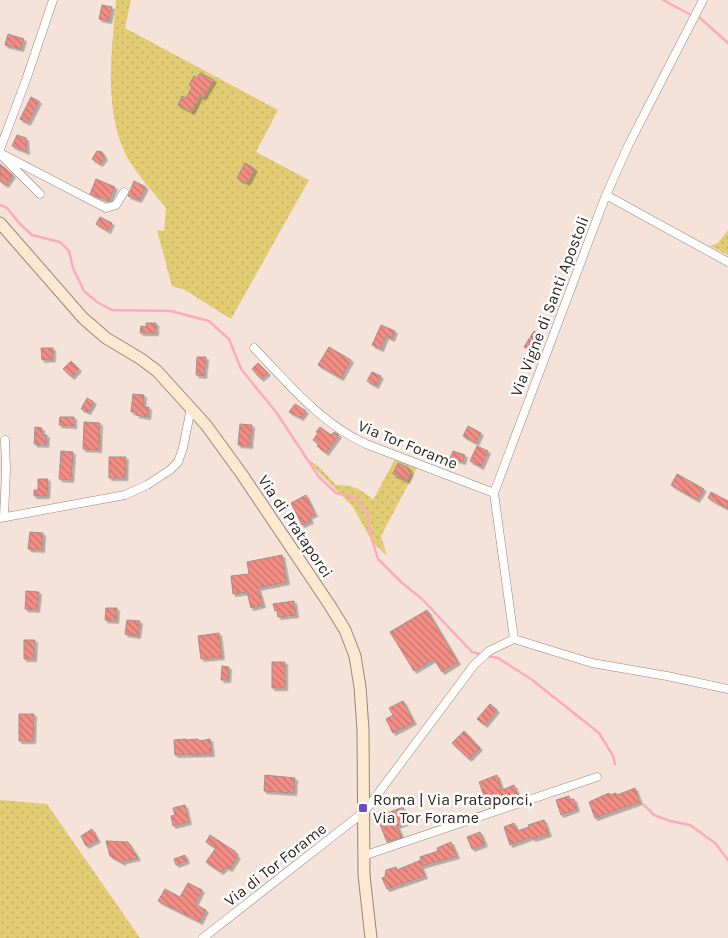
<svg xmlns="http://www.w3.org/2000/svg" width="728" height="938" font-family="Karla,sans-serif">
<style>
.grass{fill:url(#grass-dots);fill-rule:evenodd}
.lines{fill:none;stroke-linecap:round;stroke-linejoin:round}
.stream{stroke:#fdaabf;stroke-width:2.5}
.building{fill:url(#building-back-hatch);stroke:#a3908d;filter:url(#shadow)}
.street-casing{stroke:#96867e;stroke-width:9}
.secondary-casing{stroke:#96867e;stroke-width:13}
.street{stroke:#fff;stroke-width:8}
.secondary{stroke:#fce9d0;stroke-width:11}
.poi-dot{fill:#724bc4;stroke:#fff;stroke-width:2}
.labels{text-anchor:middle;stroke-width:5;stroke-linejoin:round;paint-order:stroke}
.street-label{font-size:16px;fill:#2d2723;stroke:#fff}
.poi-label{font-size:16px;fill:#2d2723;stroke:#fff;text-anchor:start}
</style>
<defs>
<pattern id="grass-dots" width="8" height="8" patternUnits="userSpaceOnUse" patternTransform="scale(1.25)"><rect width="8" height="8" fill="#e1cb73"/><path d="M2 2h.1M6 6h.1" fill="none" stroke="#c1ae63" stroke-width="1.8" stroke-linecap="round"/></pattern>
<pattern id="building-back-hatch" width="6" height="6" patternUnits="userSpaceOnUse" patternTransform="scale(1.25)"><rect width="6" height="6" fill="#f38d83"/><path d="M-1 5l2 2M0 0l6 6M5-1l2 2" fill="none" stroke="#c5736b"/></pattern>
<filter id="shadow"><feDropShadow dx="2.5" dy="2.5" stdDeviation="0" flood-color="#0004"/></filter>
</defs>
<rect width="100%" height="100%" fill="#f5e3da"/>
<!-- grass -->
<path class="grass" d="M116 0H131L125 28 278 110 256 152 309 180 231 319 185 290 172 286 157 230 164 231 166 208C154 193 140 178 130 162 102 116 112 51 116 0ZM200 73 213 80 203 98 191 90 192 87 189 85 193 77 197 78Z
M728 230V255L710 246 718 243Z
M301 454 321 469 336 485C351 484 363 490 373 500L395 459 418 466 381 536 387 556 373 543 353 507ZM398 463 409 468 408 471 411 473 407 481 393 474Z
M0 800 47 804 140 938H0Z"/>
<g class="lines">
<!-- stream -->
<path class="stream" d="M663 0 691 15
M700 18 728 43
M0 205 7 208 20 224 32 235 60 242 69 251 73 268 84 291 97 302 112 310 171 311 209 321 229 339 241 369 276 412 319 477 336 493 355 497 367 512 370 533 378 559 401 582 422 599 472 652 480 654
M488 656 498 658 531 679 599 733 613 756 615 764
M644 805 654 815 670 821 690 825 715 843 728 860"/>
</g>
<!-- building -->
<path class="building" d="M102 5 112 7 109 21 99 19Z
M8 34 24 39 21 49 5 45Z
M200 73 214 80 203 98 200 96 192 112 178 105 182 96 186 98 192 87 189 85 194 76 197 78Z
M31 97 39 101 28 123 20 119Z
M17 135 26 138 27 152 12 146Z
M97 151 102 152 105 158 100 164 92 159Z
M245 163 255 169 247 183 237 178Z
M0 164 13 175 6 185 0 181Z
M96 179 115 187 109 201 90 194Z
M134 181 146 187 139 200 128 196Z
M100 217 112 223 108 231 96 224Z
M146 323H156V333H140L141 326 146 327Z
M381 325 395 331 392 339 386 336 381 349 372 345Z
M534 331 538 333 530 350 524 347Z
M329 347 351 360 341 378 318 365Z
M41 348H53V359L42 360Z
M197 357H206L204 376 196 375Z
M71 361 79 369 72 377 63 369Z
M258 363 268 373 261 379 252 369Z
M372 372 381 376 376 386 367 381Z
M133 394 144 395 143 407H149L148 417 136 415 137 412H131Z
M87 398 94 402 88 412 81 409Z
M295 404 306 411 301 418 289 412Z
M60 417H74V426L59 425Z
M84 422 100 423 99 450 83 449Z
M240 424 252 425 250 446 238 445Z
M468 426 481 433 476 443 463 436Z
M35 427 42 428V435H47L46 445 34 444Z
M320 427 331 435 334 432 339 435 326 453 317 446 319 444 313 440 318 433 316 432Z
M477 446 488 451 481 467 470 461Z
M61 451 73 452 71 480 59 479Z
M453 451 465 455 463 462 456 460 455 463 449 461Z
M109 457H126L125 478H109Z
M398 463 409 468 408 471 411 472 407 481 393 474Z
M677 474 704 489 697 500 671 485Z
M38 479H48L47 496H34V490H38Z
M711 492 728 501V509L708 498Z
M306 495 315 514 309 517 311 521 302 525 291 503Z
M30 532 43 533 42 550 28 549Z
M282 555 287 582 258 588 263 605 251 608 247 592 233 594 231 576 249 574 247 562Z
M26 591 39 592 37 610 25 609Z
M294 601 296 615 278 617 277 610 275 611 273 604Z
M106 608H117L116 621 105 620Z
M427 610 458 662 442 672 434 659 414 671 390 632Z
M127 620 140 621 138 636 125 634Z
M219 633 222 657 201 659 198 636Z
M24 640H35L34 659H24Z
M272 662H285V688H272Z
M222 666 229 667 228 680H221Z
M403 701 414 722 393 733 386 719 393 715 389 708Z
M490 704 497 710 485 725 477 719Z
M19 714H34L33 741H19Z
M464 731 480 748 469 759 452 743Z
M186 739V740L198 739 199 741 210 739 212 754 175 755 174 740Z
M265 775 295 778 294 793 264 791Z
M497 775 502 790 514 785 518 795 488 807 479 782Z
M635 788 640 802 595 818 589 802 609 793 610 795 616 793 617 795Z
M569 796 570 800 574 799 577 809 561 815 556 800Z
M185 805 189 822 173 826 171 816 175 815 173 808Z
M403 807 405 814H408L411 821 397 826 402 837 387 842 377 817Z
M544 820 549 834 533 839 532 837 510 845 504 827 514 823 517 831 529 827 528 825Z
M92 829 98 840 86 846 81 836Z
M480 832 485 844 472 849 467 837Z
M210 835 236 852 235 854 238 856 230 869 226 867 221 872 206 862 216 848 206 842Z
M106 841 128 842 138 858 124 861 123 863 110 856Z
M451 842 457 856 421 866 425 876 387 889 382 878 385 877 386 870 396 867 397 870 421 860 420 857 438 851 437 848Z
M185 855 187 861 176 865 174 859Z
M188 883 202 890 195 904 206 910 200 922 158 901 165 889 180 897Z"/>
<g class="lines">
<!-- street casing -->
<g class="street-casing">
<path id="street" d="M0 149 26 80 53 0
M0 153 106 208 116 205 124 192
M4 158 40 194
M606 195 728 262
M254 348C288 383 320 423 366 444L494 493
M4 517 6 470 5 440
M0 518 125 495 147 485 170 470 178 462 183 448 191 408
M514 639 494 493 606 195 629 144 703 0
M363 856 597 777
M203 938 365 811 474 665 489 651 514 639 592 663 667 676 728 689"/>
</g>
<!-- secondary casing -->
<g class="secondary-casing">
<path id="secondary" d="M0 223 83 318 106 338 141 359 157 371 206 425 241 473 329 604 345 630 355 656 360 687 363 730 364 875 371 938"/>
</g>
<!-- street -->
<use href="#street" class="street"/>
<!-- secondary -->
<use href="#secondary" class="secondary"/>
</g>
<!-- markers -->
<rect class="poi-dot" x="358" y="803" width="10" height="10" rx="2.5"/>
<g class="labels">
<!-- street labels -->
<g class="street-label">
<text transform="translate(549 306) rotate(-69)" y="6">Via Vigne di Santi Apostoli</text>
<text transform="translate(408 444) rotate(22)" y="6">Via Tor Forame</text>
<text transform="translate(296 526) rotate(56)" y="6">Via di Prataporci</text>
<text transform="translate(275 864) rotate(-38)" y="6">Via di Tor Forame</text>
</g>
<!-- poi labels -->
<g class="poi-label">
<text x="373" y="805">Roma | Via Prataporci,<tspan x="373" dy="18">Via Tor Forame</tspan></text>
</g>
</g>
</svg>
